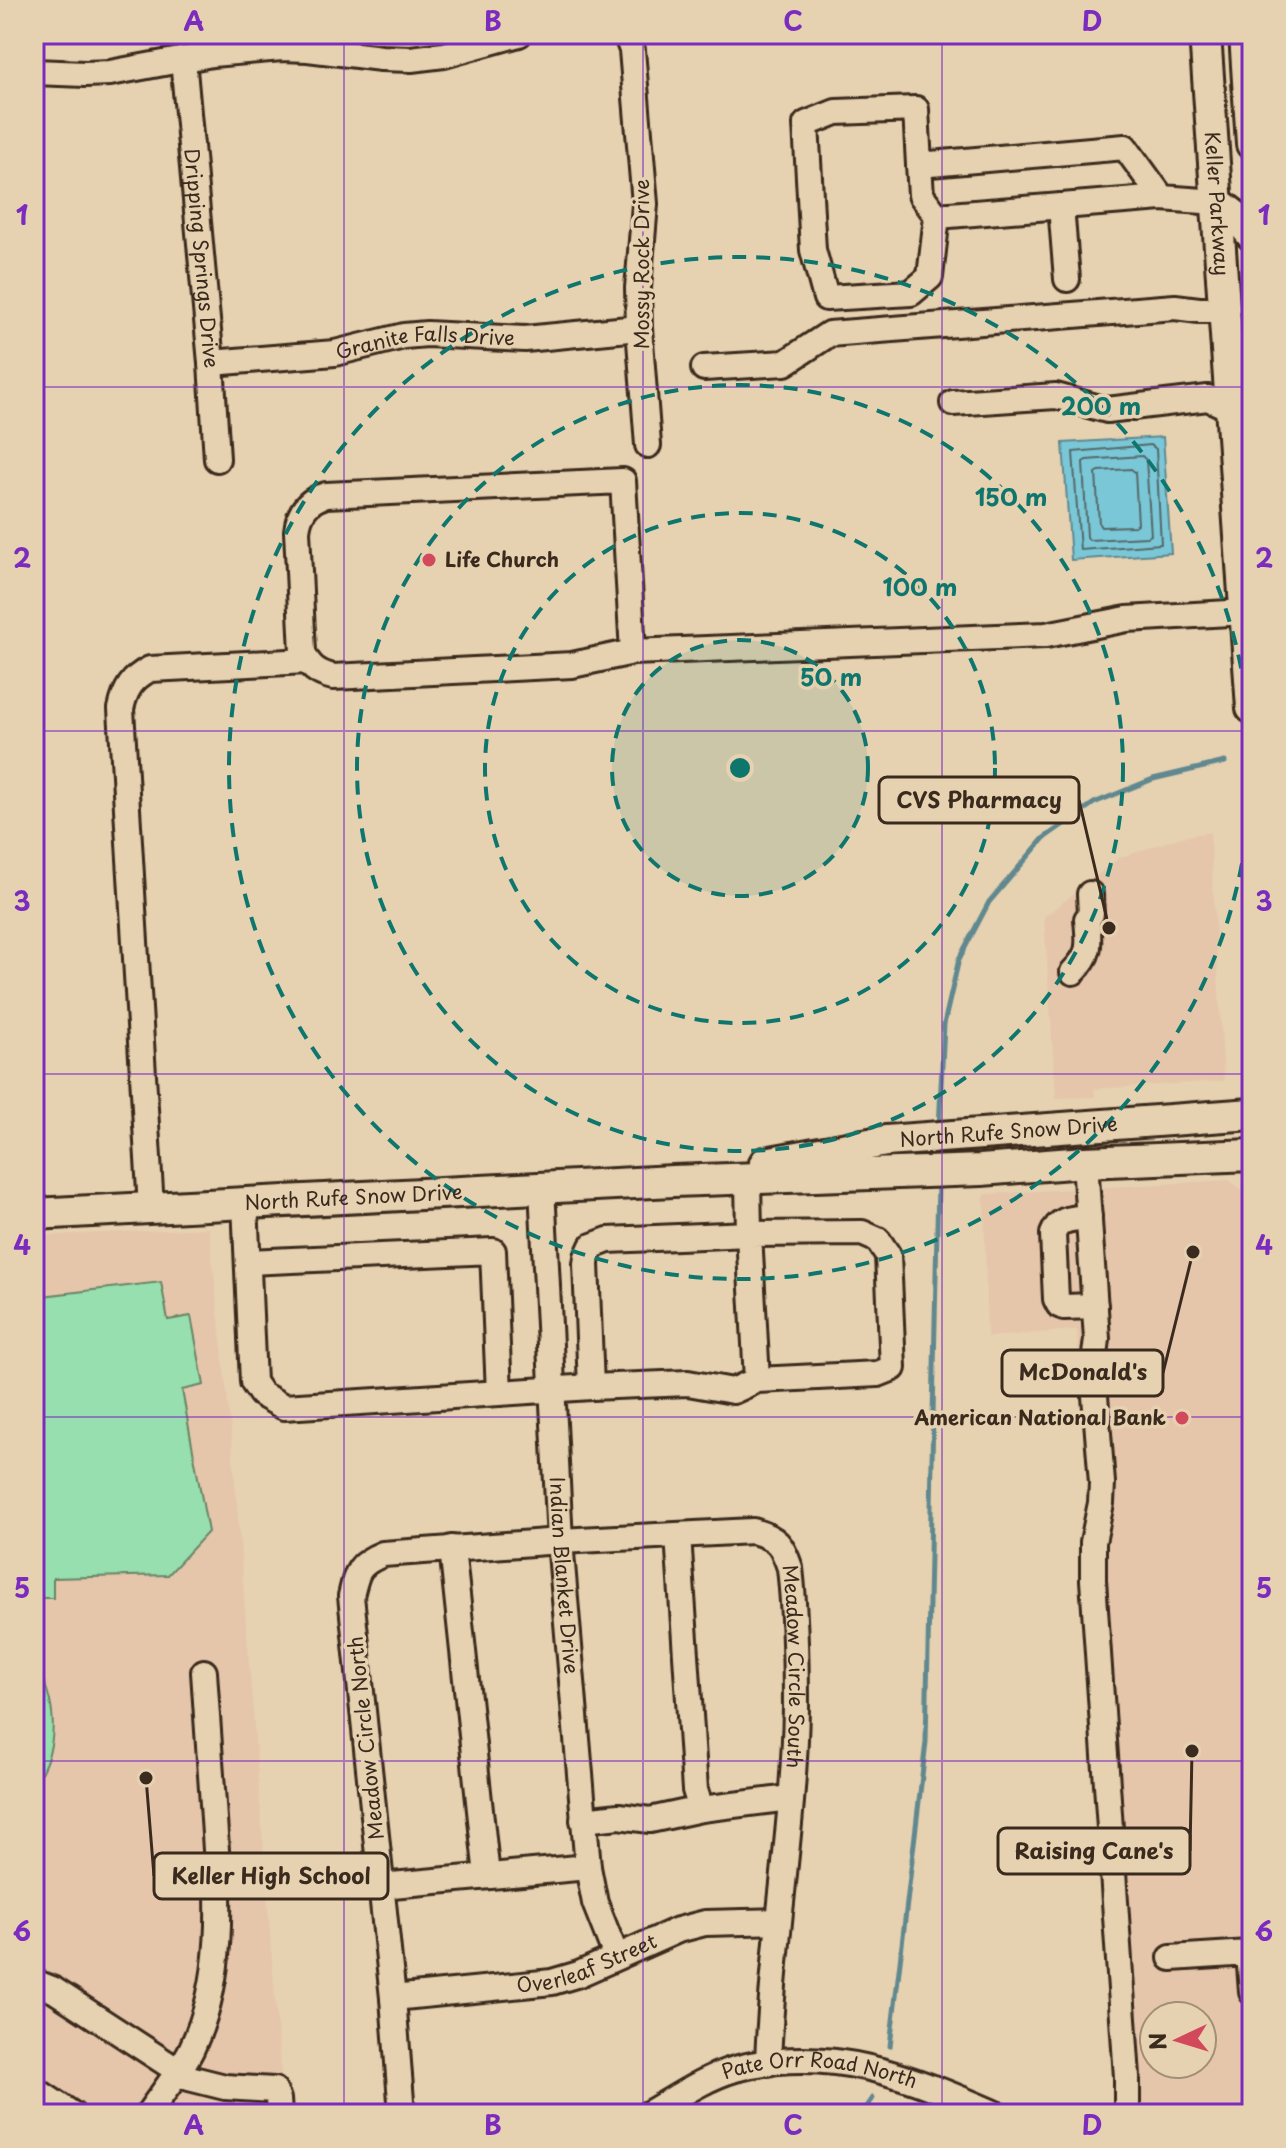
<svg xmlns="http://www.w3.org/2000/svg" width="1286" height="2148" font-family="'Playpen Sans',sans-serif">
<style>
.built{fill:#e5c6ab;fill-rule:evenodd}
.green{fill:#97dfae;stroke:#698466;stroke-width:2}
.water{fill:#7ac7d8;stroke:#61888e;stroke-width:2}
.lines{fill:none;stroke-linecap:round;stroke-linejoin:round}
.shore{stroke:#546968;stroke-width:2}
.stream{stroke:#61888e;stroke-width:5}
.minor-casing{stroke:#3b2a1e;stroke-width:30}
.major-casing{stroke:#3b2a1e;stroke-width:36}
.minor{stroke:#e6d2b1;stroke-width:24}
.major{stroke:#e6d2b1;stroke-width:30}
.grid{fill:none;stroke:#7b2cbf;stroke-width:2;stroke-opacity:0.55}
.ring{fill:none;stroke:#0f766e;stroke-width:4;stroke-dasharray:14 10}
.poi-dot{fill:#d1495b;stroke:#e6d2b1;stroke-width:3}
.labels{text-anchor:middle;stroke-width:7;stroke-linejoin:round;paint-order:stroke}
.street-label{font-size:20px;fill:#3b2a1e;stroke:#e6d2b1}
.poi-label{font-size:20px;font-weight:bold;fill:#3b2a1e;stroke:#e6d2b1;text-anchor:start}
.centre{fill:#0f766e;stroke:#e6d2b1;stroke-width:4}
.ring-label{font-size:24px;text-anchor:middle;font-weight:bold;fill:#0f766e;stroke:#e6d2b1;stroke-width:7;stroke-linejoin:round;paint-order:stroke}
.leader{fill:none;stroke:#3b2a1e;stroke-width:3}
.callout-dot{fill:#3b2a1e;stroke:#e6d2b1;stroke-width:3}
.callout{fill:#e6d2b1;stroke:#3b2a1e;stroke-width:3}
.callout-label{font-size:22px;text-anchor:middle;font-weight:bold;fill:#3b2a1e}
.neatline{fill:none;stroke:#7b2cbf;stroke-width:3}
.grid-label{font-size:26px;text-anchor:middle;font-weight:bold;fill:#7b2cbf}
</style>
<rect width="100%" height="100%" fill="#e6d2b1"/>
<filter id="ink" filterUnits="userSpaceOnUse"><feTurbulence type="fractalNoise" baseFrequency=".0125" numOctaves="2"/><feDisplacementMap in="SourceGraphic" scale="16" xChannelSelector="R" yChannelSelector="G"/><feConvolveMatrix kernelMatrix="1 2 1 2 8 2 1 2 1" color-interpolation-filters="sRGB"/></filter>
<g filter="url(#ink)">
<!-- built -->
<path class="built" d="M1210 832 1224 1081 1094 1089 1095 1097 1056 1098 1044 917 1119 858 1181 837Z
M1229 1180 1246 1193 1252 1273V2114H1109L1116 2098 1083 1557 1088 1496 1077 1330 987 1337 984 1194ZM1154 2016H1202V2064H1154Z
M209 1228 232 1441 284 2114H34V1236Z"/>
<!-- green -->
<path class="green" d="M161 1282 168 1320 191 1316 204 1385 182 1390 208 1532 168 1575 53 1578V1598H34V1297Z
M34 1662C57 1701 61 1746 34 1784Z"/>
<!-- water -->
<path class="water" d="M1163 437 1171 553 1071 560 1063 443Z"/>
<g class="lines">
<!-- shore -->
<path class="shore" d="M1151 445 1156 449 1161 544 1080 550 1073 452Z
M1142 456 1146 460 1151 535 1147 537 1089 540 1087 537 1083 462 1086 460Z
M1131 469 1135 472 1138 524 1135 526 1101 527 1099 524 1096 473 1099 471Z"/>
<!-- stream -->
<path class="stream" d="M939 1128 944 1024 959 959 989 902 1044 838 1094 803 1153 779 1225 762
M890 2046 926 1742 938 1182
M862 2114 873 2098"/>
<!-- minor casing -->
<g class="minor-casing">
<g id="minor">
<path d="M626 34 632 50 645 204 638 288 639 328 648 445"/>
<path id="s1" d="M183 59 211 363 217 459"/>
<path d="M34 72 85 74 110 73 212 54 282 48 308 49 381 58 411 59 444 55 519 34"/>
<path d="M919 165 916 109 836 112 806 124 813 250 826 298 911 293 930 277 937 216"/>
<path d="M1162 198 1125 147 919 165 921 195 937 216 1162 198 1217 202"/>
<path d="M1061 206 1067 279"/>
<path id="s2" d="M211 363 335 353 404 336 427 334 525 339 639 328"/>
<path d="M704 368 785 363 829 334 1175 307 1199 310H1225"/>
<path d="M953 403 1056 396 1107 410 1208 398 1232 409"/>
<path d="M633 652 572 665 333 677C317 673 309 667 303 652L297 531C299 512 308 500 326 495L623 481 633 652 1046 635 1127 619 1246 612"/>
<path d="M1073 972C1092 953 1089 944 1087 919L1091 914 1090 894"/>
<path d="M1085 1162 1097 1339 1093 1371 1102 1483 1101 1503 1093 1542V1580L1127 2077V2114"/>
<path id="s3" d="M542 1188 560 1541 588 1867 595 1903 616 1956"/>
<path d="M245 1203 253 1382 261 1394 284 1407 591 1387 688 1383 733 1391 757 1380 878 1374 893 1368 888 1255 878 1240 862 1233 749 1234 757 1380"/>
<path d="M151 1208 121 709C125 690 132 678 150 669L307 661"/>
<path d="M1089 1217C1073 1219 1059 1217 1053 1234L1056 1299 1059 1305 1064 1307 1095 1306"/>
<path d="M248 1262 493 1251 499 1393"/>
<path d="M591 1387 586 1264 587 1257 592 1246 608 1240 749 1234 748 1179"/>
<path d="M678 1535 695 1790 701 1809"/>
<path d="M452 1548 487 1876"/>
<path d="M583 1820 619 1816 650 1820 701 1809 790 1798"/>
<path d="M381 1886 588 1867"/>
<path d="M1171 1958 1249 1953 1252 1992"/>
<path d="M34 1982 54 1990 189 2078 225 2087 274 2090 278 2099 279 2114"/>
<path id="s4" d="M393 1998 552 1982 579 1974 678 1930 705 1923 778 1921"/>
<path d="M34 2089 72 2114"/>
<path d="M148 2114C162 2093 181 2071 192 2048 226 1975 219 1896 214 1819 211 1770 207 1721 204 1672"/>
<path id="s5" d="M402 2114 393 1998 351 1596C357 1571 358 1564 383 1554L560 1541 753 1531C777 1538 782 1544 790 1568 795 1612 796 1664 796 1708 794 1827 772 1945 768 2063"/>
<path id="s6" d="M648 2114C676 2098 704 2078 735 2069 829 2043 911 2077 996 2114"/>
</g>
</g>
<!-- major casing -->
<g class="major-casing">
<g id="major">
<path id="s7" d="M1205 34 1252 708"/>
<path d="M1245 34 1252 144"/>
<path d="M1217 202 1239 219 1252 235"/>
<path id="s8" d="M765 1163 886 1141 1252 1114"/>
<path id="s9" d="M34 1214 673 1181 981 1170 1085 1162 1252 1155"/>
</g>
</g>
<!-- minor -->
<use href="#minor" class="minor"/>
<!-- major -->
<use href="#major" class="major"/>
</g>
</g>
<!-- grid -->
<path class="grid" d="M344 34V2114M643 34V2114M942 34V2114M34 387H1252M34 731H1252M34 1074H1252M34 1417H1252M34 1761H1252"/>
<!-- distance rings -->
<circle cx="740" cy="768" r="128" fill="#0f766e" fill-opacity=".12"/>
<g class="ring">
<circle cx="740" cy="768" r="128"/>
<circle cx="740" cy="768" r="255"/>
<circle cx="740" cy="768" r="383"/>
<circle cx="740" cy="768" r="511"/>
</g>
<!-- markers -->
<g class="poi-dot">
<circle cx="429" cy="560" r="8"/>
<circle cx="1182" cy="1418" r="8"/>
</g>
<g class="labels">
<!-- street labels -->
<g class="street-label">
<text dy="7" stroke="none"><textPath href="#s7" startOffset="170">Keller Parkway</textPath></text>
<text dy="7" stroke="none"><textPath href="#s1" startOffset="200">Dripping Springs Drive</textPath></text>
<text transform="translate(642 264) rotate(-90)" y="7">Mossy Rock Drive</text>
<text dy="7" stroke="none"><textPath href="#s2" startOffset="216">Granite Falls Drive</textPath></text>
<text dy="7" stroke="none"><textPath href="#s8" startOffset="246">North Rufe Snow Drive</textPath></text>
<text dy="7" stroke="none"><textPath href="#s9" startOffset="320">North Rufe Snow Drive</textPath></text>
<text dy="7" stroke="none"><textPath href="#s3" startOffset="388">Indian Blanket Drive</textPath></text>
<text dy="7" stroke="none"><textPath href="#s5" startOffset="1102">Meadow Circle South</textPath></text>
<text transform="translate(366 1738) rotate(-96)" y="7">Meadow Circle North</text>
<text dy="7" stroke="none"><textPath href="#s4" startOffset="198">Overleaf Street</textPath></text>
<text dy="7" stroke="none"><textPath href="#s6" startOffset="184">Pate Orr Road North</textPath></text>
</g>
<!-- poi labels -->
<g class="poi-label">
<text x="445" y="567">Life Church</text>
<text x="1166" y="1425" text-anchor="end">American National Bank</text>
</g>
</g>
<circle cx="740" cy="768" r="12" class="centre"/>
<g class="ring-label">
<text x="1101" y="415">200 m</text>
<text x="1011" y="506">150 m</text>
<text x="920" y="596">100 m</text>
<text x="831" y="686">50 m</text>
</g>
<!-- callouts -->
<path class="leader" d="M1109 928L1079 800M1193 1252L1163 1373M1192 1751L1190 1851M146 1778L154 1876"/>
<g class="callout-dot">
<circle cx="1109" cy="928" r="8"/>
<circle cx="1193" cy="1252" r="8"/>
<circle cx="1192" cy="1751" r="8"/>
<circle cx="146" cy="1778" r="8"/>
</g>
<g class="callout">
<rect x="879" y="777" width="200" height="46" rx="8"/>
<rect x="1002" y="1350" width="161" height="46" rx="8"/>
<rect x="998" y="1828" width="192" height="46" rx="8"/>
<rect x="154" y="1853" width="234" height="46" rx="8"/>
</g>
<g class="callout-label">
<text x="979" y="808">CVS Pharmacy</text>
<text x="1083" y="1380">McDonald's</text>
<text x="1094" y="1859">Raising Cane's</text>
<text x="271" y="1884">Keller High School</text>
</g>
<!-- margin -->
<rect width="1286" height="2148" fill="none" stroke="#e6d2b1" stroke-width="88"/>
<!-- north arrow -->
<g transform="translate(1178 2040) rotate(266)"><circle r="38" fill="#e6d2b1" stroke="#a28f76" stroke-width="2"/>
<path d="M0-6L14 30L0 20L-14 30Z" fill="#d1495b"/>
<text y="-12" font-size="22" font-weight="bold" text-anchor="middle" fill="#3b2a1e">N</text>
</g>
<rect x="44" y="44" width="1198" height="2060" class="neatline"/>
<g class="grid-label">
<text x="194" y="31">A</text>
<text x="493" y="31">B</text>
<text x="793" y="31">C</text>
<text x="1092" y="31">D</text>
<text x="22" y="225">1</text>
<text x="1264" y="225">1</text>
<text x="22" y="568">2</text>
<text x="1264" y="568">2</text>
<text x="22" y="911">3</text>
<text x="1264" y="911">3</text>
<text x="22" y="1255">4</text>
<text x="1264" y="1255">4</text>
<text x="22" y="1598">5</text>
<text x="1264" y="1598">5</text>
<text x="22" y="1941">6</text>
<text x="1264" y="1941">6</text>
<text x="194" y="2135">A</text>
<text x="493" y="2135">B</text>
<text x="793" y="2135">C</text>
<text x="1092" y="2135">D</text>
</g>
</svg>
